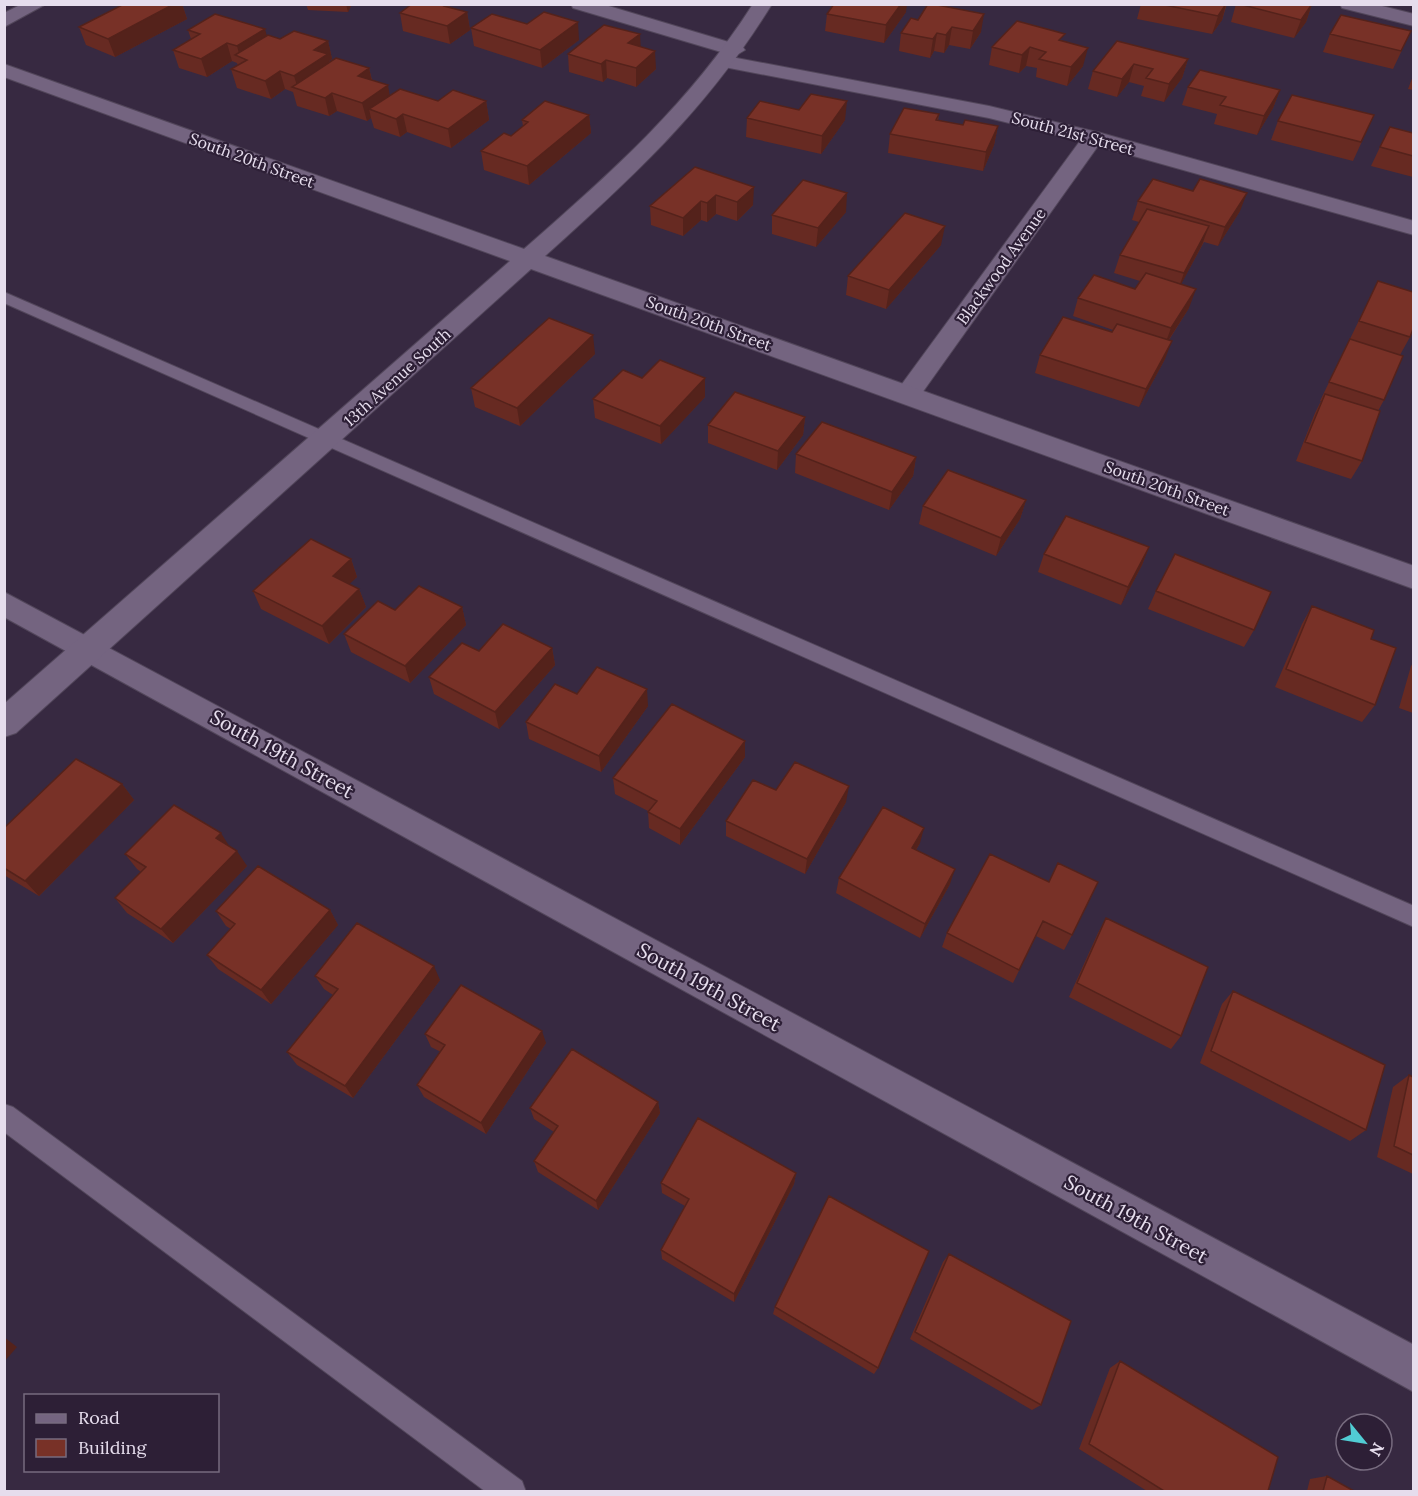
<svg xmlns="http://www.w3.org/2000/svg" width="1418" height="1496" font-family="Lora,serif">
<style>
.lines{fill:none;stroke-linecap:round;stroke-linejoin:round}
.service-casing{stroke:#52465a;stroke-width:2}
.minor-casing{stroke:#52465a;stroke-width:2}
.tertiary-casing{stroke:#52465a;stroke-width:2}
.service{fill:#746480;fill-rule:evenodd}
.minor{fill:#746480;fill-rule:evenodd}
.tertiary{fill:#746480;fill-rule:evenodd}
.wall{fill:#672a22}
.shaded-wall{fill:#54221b}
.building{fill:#783127;stroke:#54221b;stroke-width:1.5}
.labels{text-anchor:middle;stroke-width:4.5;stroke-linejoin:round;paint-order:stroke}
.far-street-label{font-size:16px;fill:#e6dded;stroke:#2d1f36}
.street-label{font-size:20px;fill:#e6dded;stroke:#2d1f36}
</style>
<rect width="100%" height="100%" fill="#372941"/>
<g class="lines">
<!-- service casing -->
<g class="service-casing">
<path id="service" d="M4 292 1414 906V927L4 303Z
M4 1104 13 1107 522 1481 526 1492H486L4 1132Z"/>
</g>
<!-- minor casing -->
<g class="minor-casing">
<path id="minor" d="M22 4H46L4 27V13Z
M571 4H602L742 46 745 50 735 56 728 54 573 8Z
M1340 4H1374L1414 14V26L1342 8Z
M726 56 989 106 1101 133 1414 221V235L1098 146 917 400 908 403 899 400 895 394 899 388 1080 141 989 118 719 66 716 62 719 58Z
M4 592 1414 1345V1392L4 617Z"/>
</g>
<!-- tertiary casing -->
<g class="tertiary-casing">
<path id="tertiary" d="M753 4H772C707 109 635 175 545 256L1414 566V589L531 269 16 733 4 737V704L510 261 4 77V64L524 249C612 172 689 104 753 4Z"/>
</g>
<!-- service -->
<use href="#service" class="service"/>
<!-- minor -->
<use href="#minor" class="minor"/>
<!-- tertiary -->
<use href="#tertiary" class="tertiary"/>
</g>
<!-- wall -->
<path class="wall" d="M124 4H182L187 19 115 57 86 45 79 27Z
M306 4H352L348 12 308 10Z
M449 4 450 8 467 12 470 30 450 44 403 31 400 13Z
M1141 4H1227L1222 20 1212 34 1137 19Z
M1236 4H1312L1306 22 1294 38 1231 22Z
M906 12 884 43 825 31 827 14Z
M911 18 981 32 970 49 949 45 944 53 934 51 930 58 899 51 901 33Z
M471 28 579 40 542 68 474 46Z
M188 30 267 36 280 39 328 41 332 59 329 61 330 62 369 68 372 80 390 96 438 101H486L489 120 451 148 407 132 400 137 374 128 371 118 367 121 337 111 329 116 297 106 293 92 285 89 271 99 237 88 231 69 238 66 237 63 232 61 207 77 179 68 173 50 191 39Z
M1411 31 1393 69 1323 52 1330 34Z
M640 34V47L656 69 636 87 607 78 603 82 569 72 568 54Z
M1063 41 1083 66 1067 86 1036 77 1037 68 1026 66 1019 73 989 65 992 47Z
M1117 41 1188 59 1182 78 1164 102 1141 96 1144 86 1129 82 1117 97 1088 89 1093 71Z
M1413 76V90L1408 89Z
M1188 87 1280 90 1273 108 1257 135 1214 124 1217 114 1182 105Z
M939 114 938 121 963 125 998 126 994 145 983 171 888 153 890 134Z
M589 115 591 133 529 185 484 170 481 151 511 136 523 126 522 120Z
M1374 115 1353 161 1271 140 1278 121Z
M747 118 845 120 821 154 746 137Z
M1413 133V177L1371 166 1380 147Z
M695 167 753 205 737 221 716 214 707 222 701 220 683 236 651 225 650 206Z
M1138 201 1240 211 1218 246 1204 242 1181 284 1189 308 1169 340 1165 359 1139 407 1035 373 1040 355 1112 332 1113 330 1073 316 1078 298 1135 289 1140 281 1114 273 1120 255 1139 222 1132 220Z
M846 212 816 247 772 234V215Z
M941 245 886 309 846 295 848 276Z
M1378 281 1410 337 1400 355 1384 400 1378 411 1362 461 1351 479 1296 461 1315 413 1321 401H1320Z
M595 354 520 426 475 407 471 388Z
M642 378 705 397 661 444 595 418 593 399Z
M805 417 803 435 777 470 708 443V425Z
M796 454 916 457 913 476 889 510 795 473Z
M1026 500 1020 519 996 556 919 524 923 506Z
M1149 547 1142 565 1121 605 1038 572 1044 554Z
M351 559 357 577 349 584 359 589 366 607 329 644 261 609 253 591Z
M1156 591 1254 630 1244 647 1148 609Z
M1312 606 1371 639 1375 705 1362 722 1275 687 1302 624Z
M462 607 466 625 410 683 351 652 344 634 395 610Z
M552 648 555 665 499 729 434 694 429 677 479 651Z
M1413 663V713L1399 708 1411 666Z
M577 694 648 706 601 772 529 739 526 722Z
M745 741V757L680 845 649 828 648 811 615 794 613 778Z
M122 784 134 800 39 896 4 875V828Z
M846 802 805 874 726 836V821Z
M920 843 916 850 950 884 920 938 836 893 839 878Z
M229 846 247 866 173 943 127 913 115 898 141 872 137 869 125 854Z
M1049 882 1072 935 1064 950 1036 936 1013 983 942 947 947 933Z
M330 910 338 925 271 1004 218 969 207 955 231 929 226 926 216 911Z
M1106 918 1181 1036 1171 1049 1069 997 1098 933Z
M315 976 440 980 353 1098 297 1065 287 1052 333 995 324 989Z
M1233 991 1366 1130 1350 1141 1200 1063 1222 1004Z
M425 1034 546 1043 486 1134 424 1097 417 1085 441 1052 431 1047Z
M1409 1075 1413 1077V1174L1377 1157 1393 1087Z
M658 1102 660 1113 598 1210 538 1172 534 1161 554 1132 534 1119 530 1108Z
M796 1173 794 1184 734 1302 662 1259 661 1250 685 1206 662 1193 661 1183Z
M949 1254 1041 1405 1032 1410 910 1339 943 1262Z
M775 1307 878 1368 874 1374 773 1314Z
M1120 1361 1268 1491H1147L1079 1449 1110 1368Z
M1327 1476 1354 1491H1307L1310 1479Z"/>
<!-- shaded-wall -->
<path class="shaded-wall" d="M174 4H182L187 19 115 57 108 39Z
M346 4H352L348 12Z
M901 4H907L906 12 884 43 886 25Z
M1226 4 1222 20 1212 34 1218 16Z
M1312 4 1306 22 1294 38 1301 20Z
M467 12 470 30 450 44 447 26Z
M984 14 981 32 970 49 973 31Z
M578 22 579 40 542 68 540 50Z
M952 27 949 45 944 53 946 35Z
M265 29 270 47 247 60 240 57 237 46Z
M937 33 934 51 930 58 933 39Z
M640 34 641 52 628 43Z
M328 41 332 59 329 61 332 72 298 89 294 76 314 50Z
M227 43 232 61 207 77 201 59Z
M1030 47 1026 66 1019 73 1022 55Z
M1088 48 1083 66 1067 86 1071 67Z
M655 51 656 69 636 87V68Z
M1188 59 1182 78 1164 102 1169 84Z
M606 60 607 78 603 82 601 64Z
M1134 64 1129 82 1117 97 1122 79Z
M369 68 373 86 358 76Z
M280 71 285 89 271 99 265 81Z
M388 85 391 103 369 109 371 118 367 121 362 103Z
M1280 90 1273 108 1257 135 1264 116Z
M332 93 337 111 329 116 325 98Z
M486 101 489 120 451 148 448 129Z
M847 101 845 120 821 154 822 136Z
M403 114 407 132 400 137 396 119Z
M589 115 591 133 529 185 527 166Z
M998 126 994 145 983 171 986 152Z
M754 187 753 205 737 221V202Z
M847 193 846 212 816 247 818 228Z
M1247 193 1240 211 1218 246 1225 227Z
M716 195V214L707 222V203Z
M701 201V220L683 236V218Z
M945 226 941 245 886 309 889 290Z
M1209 226 1202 245 1177 292 1184 273Z
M1196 289 1189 308 1164 347 1171 328Z
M593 335 595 354 520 426 517 408Z
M1172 341 1165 359 1139 407 1146 389Z
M705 378V397L661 444 660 426Z
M805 417 803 435 777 470 778 451Z
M916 457 913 476 889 510 892 492Z
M1026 500 1020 519 996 556 1001 538Z
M1149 547 1142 565 1121 605 1128 587Z
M351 559 357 577 339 594 333 576Z
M359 589 366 607 329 644 322 626Z
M462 607 466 625 410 683 405 666Z
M552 648 555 665 499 729 495 712Z
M647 689 648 706 601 772 599 756Z
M745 741V757L680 845V829Z
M122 784 134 800 39 896 25 881Z
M849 786 846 802 805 874 807 859Z
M924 828 920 843 908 863 912 848Z
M221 833 231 849 216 838Z
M237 851 247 866 173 943 161 929Z
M955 869 950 884 920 938 925 924Z
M330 910 338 925 271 1004 261 990Z
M434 966 440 980 353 1098 345 1086Z
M542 1031 546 1043 486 1134 481 1123Z
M658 1102 660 1113 598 1210 596 1201Z
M796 1173 794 1184 734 1302V1294Z
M4 1337 17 1347 4 1362Z"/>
<!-- building -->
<path class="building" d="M124 4H174L108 39 79 27Z
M412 4H446L444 6 467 12 447 26 400 13Z
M834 4 864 5 901 4 886 25 827 14Z
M928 4H932L984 14 973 31 952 27 946 35 937 33 933 39 901 33 911 18 918 20Z
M1160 4H1226L1218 16Z
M1239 4H1312L1301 20Z
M544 12 578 22 540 50 471 28 492 14 527 24Z
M215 14 265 29 237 46 227 43 201 59 173 50 200 34 188 30Z
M1341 15 1411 31 1401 51 1330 34Z
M1017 21 1065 34 1059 40 1088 48 1071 67 1039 59 1046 52 1030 47 1022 55 992 47Z
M604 25 640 34 628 43 655 51 636 68 606 60 601 64 568 54Z
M294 31 328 41 314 50 328 54 294 76 280 71 265 81 231 69 247 60 235 55 268 35 280 39Z
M1117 41 1188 59 1169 84 1146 78 1153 69 1134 64 1122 79 1093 71Z
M336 58 369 68 358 76 388 85 362 103 332 93 325 98 292 87Z
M1200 70 1280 90 1264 116 1220 105 1226 97 1188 87Z
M400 89 438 101 453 90 486 101 448 129 403 114 396 119 369 109Z
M811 94 847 101 822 136 747 118 760 101 799 110Z
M1292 95 1374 115 1361 142 1278 121Z
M545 101 589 115 527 166 481 151 504 133 511 136 528 122 522 120Z
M904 108 939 114 936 120 963 125 965 120 998 126 986 152 890 134Z
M1390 127 1413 133V156L1380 147Z
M695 167 754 187 737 202 716 195 707 203 701 201 683 218 650 206Z
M1153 179 1193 191 1200 179 1247 193 1225 227 1138 201Z
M803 180 847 193 818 228 772 215Z
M1147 209 1209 226 1184 273 1120 255Z
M905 213 945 226 889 290 848 276Z
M1146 273 1196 289 1171 328 1078 298 1094 275 1135 289Z
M1378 281 1413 292V329L1410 337 1359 321Z
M1063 317 1112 332 1117 324 1172 341 1146 389 1040 355Z
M549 318 593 335 517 408 471 388Z
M1350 339 1403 356 1384 400 1329 382Z
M660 360 705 378 660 426 593 399 623 370 642 378Z
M735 392 805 417 778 451 708 425Z
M1325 394 1380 411 1362 461 1305 442Z
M822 422 916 457 892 492 796 454Z
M948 470 1026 500 1001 538 923 506Z
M1066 516 1149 547 1128 587 1044 554Z
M311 539 351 559 333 576 359 589 322 626 253 591Z
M1175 554 1271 592 1254 630 1156 591Z
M419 586 462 607 405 666 344 634 378 601 395 610Z
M1312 606 1374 630 1371 639 1396 648 1375 705 1286 669Z
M503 624 552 648 495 712 429 677 462 643 479 651Z
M597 667 647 689 599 756 526 722 555 684 577 694Z
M672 704 745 741 680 829 648 812 657 801 613 778Z
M76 759 122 784 25 881 4 868V828Z
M795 762 849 786 807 859 726 821 753 780 776 790Z
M174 805 221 833 216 838 237 851 161 929 115 898 146 867 125 854Z
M883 807 924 828 912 848 955 869 925 924 839 878Z
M990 854 1049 882 1058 863 1098 882 1072 935 1043 921 1019 970 947 933Z
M258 866 330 910 261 990 207 955 235 924 216 911Z
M1106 918 1208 967 1181 1036 1077 983Z
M357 923 434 966 345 1086 287 1052 338 989 315 976Z
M461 985 542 1031 481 1123 417 1085 445 1045 425 1034Z
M1233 991 1385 1065 1366 1130 1211 1051Z
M572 1049 658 1102 596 1201 534 1161 558 1126 530 1108Z
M1409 1075 1413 1077V1155L1394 1146Z
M698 1118 796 1173 734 1294 661 1250 689 1199 661 1183Z
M829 1196 929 1251 878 1368 775 1307Z
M949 1254 1071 1321 1041 1405 915 1332Z
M1120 1361 1278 1457 1268 1491H1164L1089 1444Z
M1327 1476 1354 1491H1323Z"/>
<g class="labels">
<!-- far-street labels -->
<g class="far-street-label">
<text transform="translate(1073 133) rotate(15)" y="6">South 21st Street</text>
<text transform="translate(252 160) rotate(20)" y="6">South 20th Street</text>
<text transform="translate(1001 266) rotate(-54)" y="6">Blackwood Avenue</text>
<text transform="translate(709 323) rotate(20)" y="6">South 20th Street</text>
<text transform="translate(397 377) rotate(-42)" y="6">13th Avenue South</text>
<text transform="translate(1167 488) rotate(20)" y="6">South 20th Street</text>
</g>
<!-- street labels -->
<g class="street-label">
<text transform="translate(282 754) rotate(29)" y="7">South 19th Street</text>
<text transform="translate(709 987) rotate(29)" y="7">South 19th Street</text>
<text transform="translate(1136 1219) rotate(29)" y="7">South 19th Street</text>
</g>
</g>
<!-- border -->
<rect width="1418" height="1496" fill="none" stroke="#e6dded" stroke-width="12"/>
<!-- legend -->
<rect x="24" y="1394" width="195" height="78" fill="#2d1f36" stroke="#776b7f" stroke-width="1.5"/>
<rect x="36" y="1414" width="30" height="9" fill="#746480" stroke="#776b7f" stroke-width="1.5"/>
<text x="78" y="1424" font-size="18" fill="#e6dded">Road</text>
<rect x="36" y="1439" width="30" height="18" fill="#783127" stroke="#776b7f" stroke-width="1.5"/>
<text x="78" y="1454" font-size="18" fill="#e6dded">Building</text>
<!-- north arrow -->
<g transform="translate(1364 1442) rotate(120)"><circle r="28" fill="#2d1f36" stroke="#776b7f" stroke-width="1.5"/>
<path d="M0-4.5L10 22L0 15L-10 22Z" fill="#51ccd4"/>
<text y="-9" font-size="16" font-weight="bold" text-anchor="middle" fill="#e6dded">N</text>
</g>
</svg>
